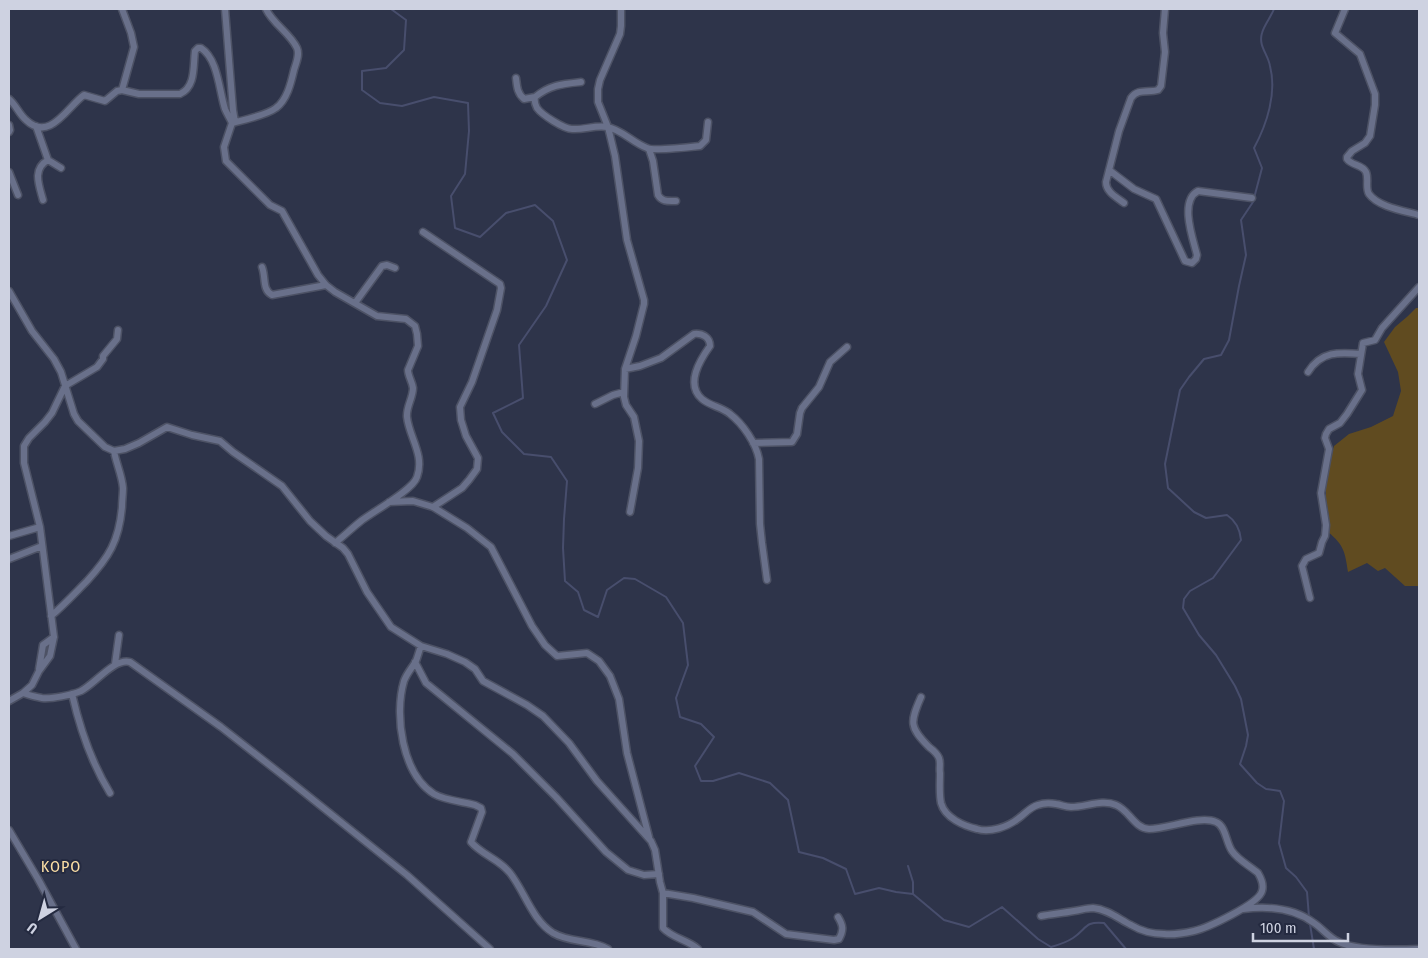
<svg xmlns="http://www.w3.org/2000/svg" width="1428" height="958" font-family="'Fira Sans Condensed',sans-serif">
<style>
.green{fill:#604b20}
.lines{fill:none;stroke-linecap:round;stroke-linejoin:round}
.stream{stroke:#484e6d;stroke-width:2}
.minor-casing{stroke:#4d5265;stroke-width:9}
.minor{stroke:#69708a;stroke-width:6}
.labels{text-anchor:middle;stroke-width:4;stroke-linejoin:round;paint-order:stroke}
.quarter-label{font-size:16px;letter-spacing:1px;fill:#fbdea5;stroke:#242a40}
</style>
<rect width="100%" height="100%" fill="#2e344a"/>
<!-- green -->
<path class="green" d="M1416 308H1419V586H1405L1385 568 1378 571 1367 563 1348 572C1345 552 1344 545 1328 532L1329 517 1326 500V479L1334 446 1349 434 1371 427 1393 416 1401 391 1398 372 1384 342 1395 327 1408 316Z"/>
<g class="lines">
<!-- stream -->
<path class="stream" d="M391 9 406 20 404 50 386 68 362 71V90L380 103 402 106 434 97 468 103 469 131 465 174 451 196 455 228 480 237 506 213 535 205 553 221 567 260 546 306 519 345 523 398 493 413 502 432 524 454 551 457 567 481 564 519 563 548 565 581 578 592 584 610 598 617 607 590 624 578 635 579 666 597 683 623 688 665 676 698 680 717 701 724 714 737 695 766 701 781H713L739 773 770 783 788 800 799 852 823 858 846 869 855 894 879 888 896 892 913 894
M1274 9C1271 17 1264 25 1262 33 1258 46 1268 54 1270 66 1277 93 1267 124 1254 148L1262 168 1253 202 1241 220 1246 255 1239 286 1229 340 1221 355 1204 359 1189 377 1180 390 1165 464 1168 488 1194 512 1206 518 1227 515C1236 521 1240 529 1241 540L1213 578 1190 591 1184 599 1183 608 1199 635 1216 655 1235 686 1241 699 1248 735 1246 746 1240 764 1257 783 1266 789 1280 791 1284 801 1279 843 1286 868 1296 877 1307 892 1309 917
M908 866 913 882V894L944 920 969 927 1002 907 1038 939 1051 947C1058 945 1067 942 1073 938 1087 929 1084 921 1104 923L1126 949
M1310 924 1314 949"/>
<!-- minor casing -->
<g class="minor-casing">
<path id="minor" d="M122 9 131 33 134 47 122 90
M225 9 233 110 235 122
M621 9V26L620 34 600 80 598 89V102L608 127 615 156 627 240 644 300V304L636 336 625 369 624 397 626 405 634 417 639 441 638 468 630 512
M1345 9 1335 33 1360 54 1375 94V105L1370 136 1365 143 1352 151 1347 157V159C1352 166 1362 164 1366 172 1369 179 1365 188 1369 194 1378 207 1405 211 1419 215
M516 78C517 86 517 93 524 99L535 97
M581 82C562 84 550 85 535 97 534 101 535 104 537 108 542 115 564 129 572 129 584 130 595 125 607 127 621 129 633 143 647 148 653 151 691 147 700 146L706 140 708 122
M9 99C16 105 19 114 26 120 50 143 68 106 84 95L105 101 117 91 122 90 139 94H180C196 87 193 66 195 51L198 48H201C218 59 219 90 225 109 227 114 230 118 232 123
M232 123 224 147 226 161 270 205 282 211 318 275 326 285 335 292 377 316 406 319 415 326 417 334 418 346 408 370C408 376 412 381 413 388 413 398 406 407 407 417 409 437 425 455 417 477 413 490 374 511 361 521 352 528 344 536 335 543
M232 123C244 120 267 115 276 108 287 100 291 83 294 70 296 63 300 55 297 48 290 33 273 24 266 9
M9 125 10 130 9 132
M36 126 48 160 61 168
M649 149 653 161 658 195C662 202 668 201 676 201
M1109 170 1134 189 1156 199 1185 261 1192 263 1196 259 1197 255C1193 239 1179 201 1198 191L1252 198
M9 172 18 195
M43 200C39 185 32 169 48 160
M1124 203C1116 197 1106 192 1106 182L1119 131 1131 98C1138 88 1148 93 1158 90L1161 86 1165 52 1163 33 1165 9
M423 232 500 284 501 288 497 310 472 382 460 407 461 420 466 436 478 458 477 469 469 480 462 488 433 507
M262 267C266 277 262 290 272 295L326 285
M9 291 32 331 54 359 61 372 74 414 78 421 105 447 114 451 125 449 139 443 167 427 192 435 220 441 233 452 282 486 310 521 326 536 343 548 348 554 367 592 391 627 421 646 447 654 465 662 475 669 483 681 527 705 543 716 569 743 597 781 651 841 655 850 660 882 663 893V928C672 938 688 940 698 949
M355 303 382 266 387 265 395 268
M625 369 640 366 661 358 694 334C702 333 710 337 710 346 700 360 685 384 702 399 710 406 722 407 730 414 743 424 756 443 759 459L760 524 762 543 767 580
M1308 372C1321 351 1339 352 1361 354
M595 404 613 395 624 392
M753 443 792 442 797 434 800 413 802 408 819 387 830 362 847 347
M389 502 413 501 433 507 467 528 491 547 532 626 545 645 557 656 587 653 599 661 610 676 619 699 627 753 649 837
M9 536 40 527
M9 559 42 546
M1310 598 1302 566 1306 559 1319 553 1322 542 1325 536 1326 525 1321 493 1329 449 1325 438 1326 434 1329 429 1340 423 1347 414 1362 390 1358 374 1363 343 1375 340 1382 328 1419 287
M51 616C64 605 75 593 87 581 109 557 119 541 122 507 122 501 123 494 123 488 122 475 116 463 114 451
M421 646C419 651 418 656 416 661 412 668 407 673 404 681 394 715 402 774 434 794 444 800 464 802 475 805L481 808 482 812 471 842C482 855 499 859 510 873 525 892 532 920 553 933 570 943 590 939 608 949
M415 662 426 683 513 754 556 797 606 852 628 870 644 875 659 874
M115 664 119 635
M39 669 43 645 54 637
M23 693C29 695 36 697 42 698 52 699 72 695 81 691 96 683 114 658 130 662L221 727 286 778 407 875 490 949
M72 694C80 729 91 762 110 793
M921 697C910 722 909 727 929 747 933 750 937 753 939 758 941 763 939 768 940 773 940 783 939 794 941 803 945 818 964 826 977 829 990 833 1008 827 1019 818 1026 813 1030 807 1038 805 1043 803 1051 803 1056 804 1062 805 1065 807 1071 807 1086 807 1102 799 1116 805 1129 810 1134 828 1149 829 1167 829 1200 815 1216 822 1226 826 1226 843 1232 851 1238 860 1250 866 1258 873 1261 878 1264 885 1262 891 1259 904 1207 928 1194 931 1185 933 1173 935 1164 934 1153 934 1141 931 1131 925 1119 919 1107 909 1093 908 1087 908 1081 910 1074 911 1063 913 1052 914 1041 916
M9 701 23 693 32 685 39 671 50 656 54 637 40 527 24 463V446L29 438 45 422 52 413 65 386 97 367 103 359V356L117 339 118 330
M9 830 38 879 76 949
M663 893 693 898 753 912 786 934 834 940 839 939C844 930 843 925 838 917
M1243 909C1267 906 1294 908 1314 923 1323 929 1329 938 1339 942 1358 951 1397 950 1419 949"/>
</g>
<!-- minor -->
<use href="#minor" class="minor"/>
</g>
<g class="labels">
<!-- quarter labels -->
<g class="quarter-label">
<text x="61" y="872">KOPO</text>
</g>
</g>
<!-- border -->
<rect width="1428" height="958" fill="none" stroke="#ced2e1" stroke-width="20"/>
<!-- north arrow -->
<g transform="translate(40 918) rotate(217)" stroke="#242a40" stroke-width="4" paint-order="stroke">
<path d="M0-4L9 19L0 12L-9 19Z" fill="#ced2e1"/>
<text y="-8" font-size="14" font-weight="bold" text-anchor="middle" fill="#ced2e1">U</text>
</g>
<!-- scale -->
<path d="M1253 933v8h95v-8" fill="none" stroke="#ced2e1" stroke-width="2.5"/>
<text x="1260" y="933" font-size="15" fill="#ced2e1" stroke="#242a40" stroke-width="4" paint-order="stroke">100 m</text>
</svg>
